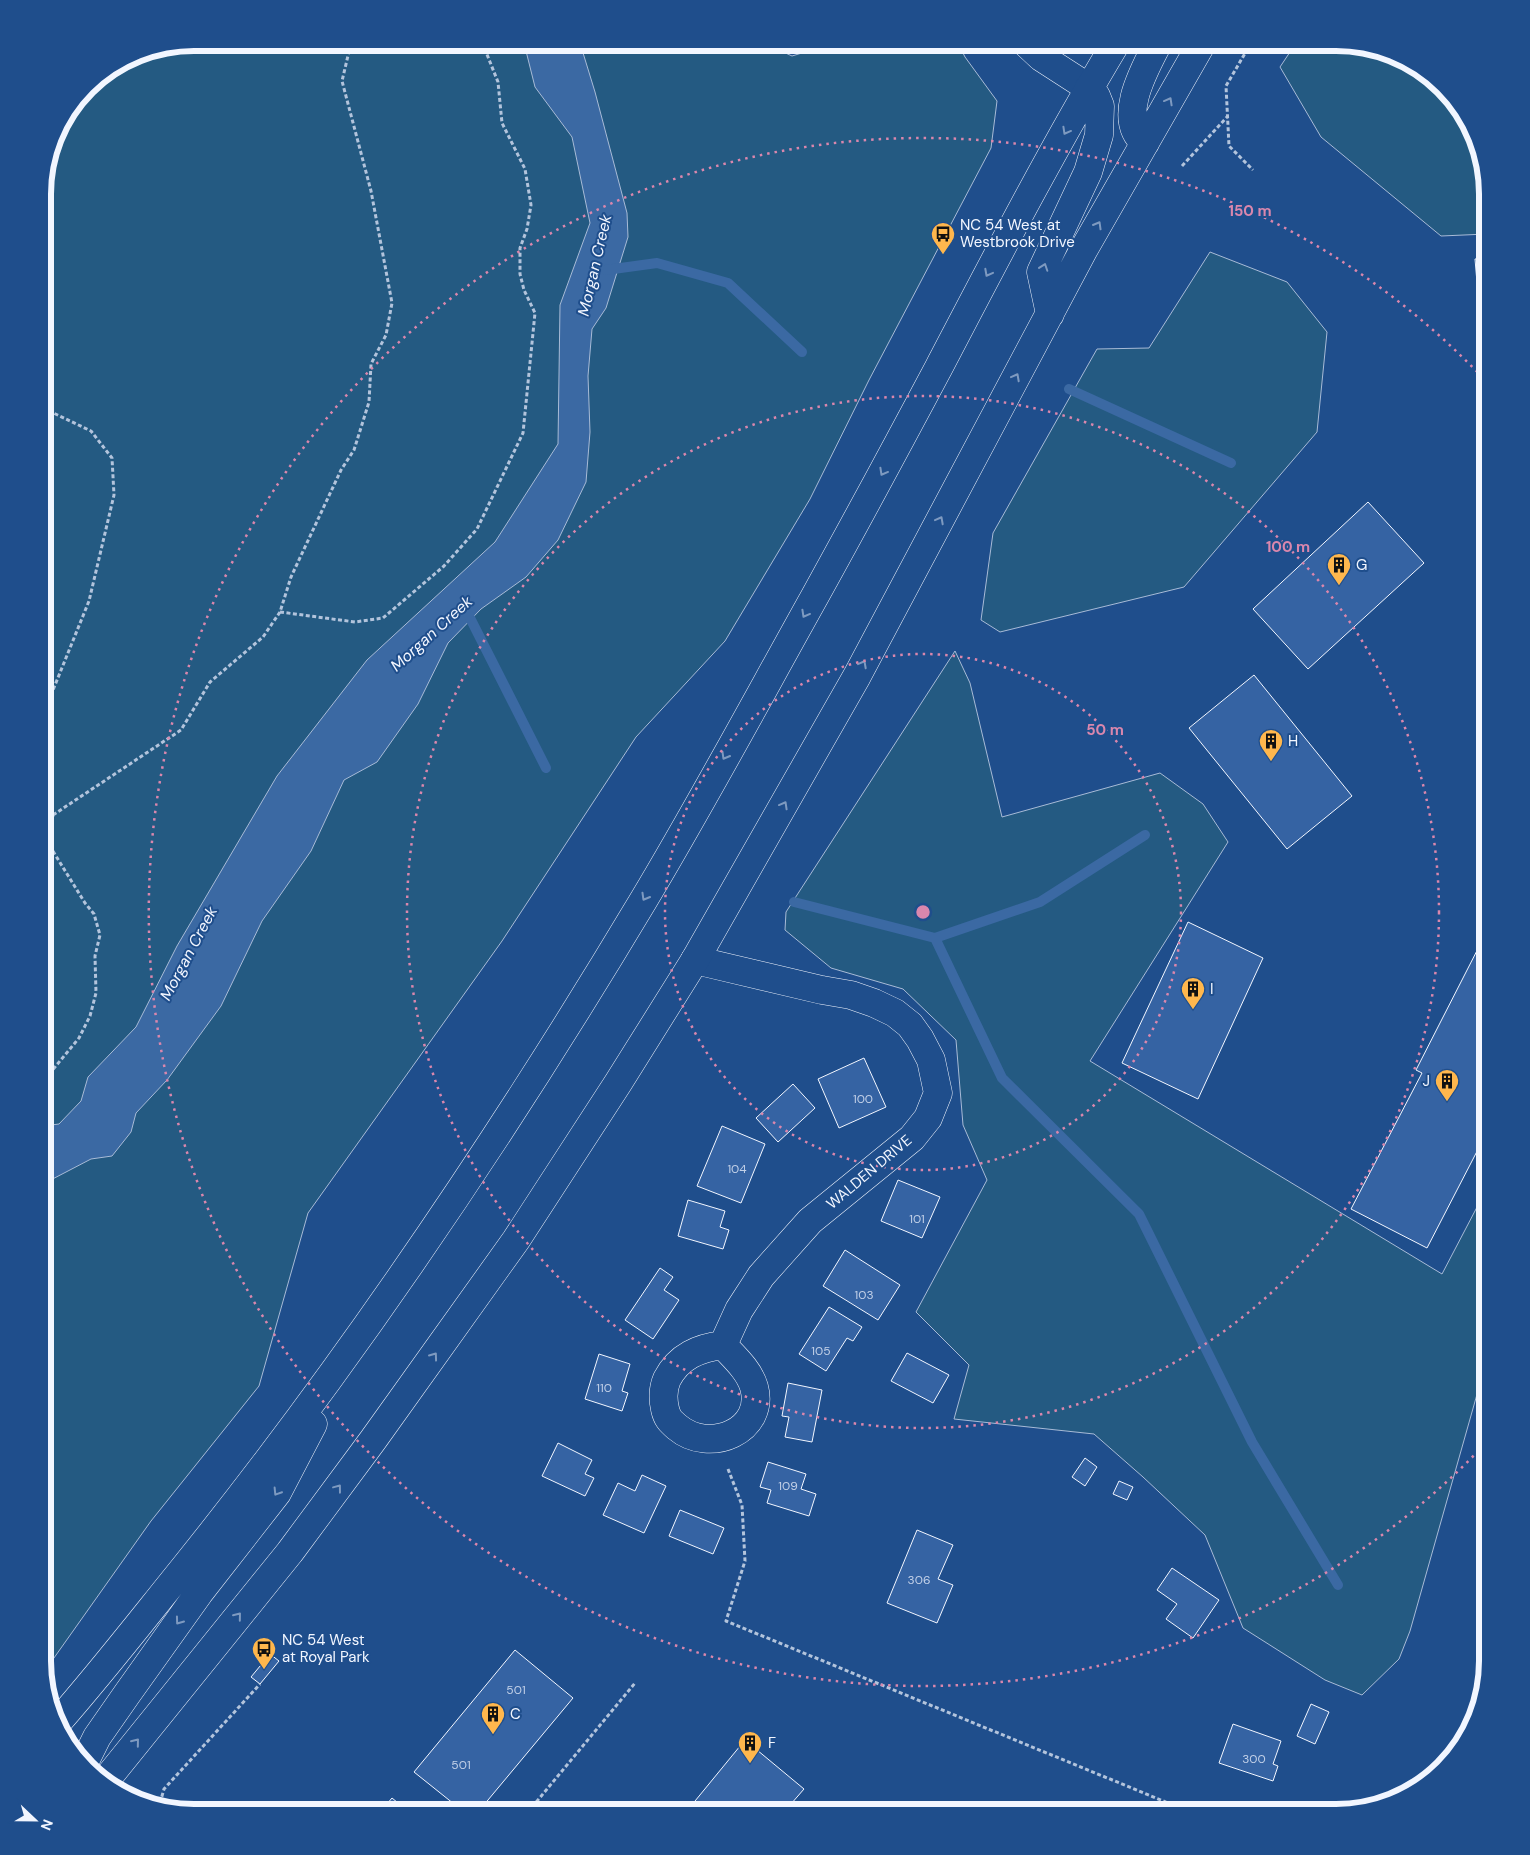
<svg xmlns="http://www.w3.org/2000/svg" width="1530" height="1855" font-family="'DM Sans',sans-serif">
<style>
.green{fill:#245a82;stroke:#a8bbd7}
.water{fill:#3b69a3;stroke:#a8bbd7}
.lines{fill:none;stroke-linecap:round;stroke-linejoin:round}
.stream{stroke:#3b69a3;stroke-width:10}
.building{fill:#3563a3;stroke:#f2f6ff}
.minor-casing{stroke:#f2f6ff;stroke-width:29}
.trunk-casing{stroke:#f2f6ff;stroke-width:29}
.path{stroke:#b3c4dc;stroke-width:3;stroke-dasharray:4 2.5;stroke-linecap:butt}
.minor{stroke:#1f4e8c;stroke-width:28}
.trunk{stroke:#1f4e8c;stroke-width:28}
.oneway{stroke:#7e9ac0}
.ring{fill:none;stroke:#da87ad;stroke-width:2.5;stroke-dasharray:2.5 5}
.labels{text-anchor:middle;stroke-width:4;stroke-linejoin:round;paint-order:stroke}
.number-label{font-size:12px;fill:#c3d1e8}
.poi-label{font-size:15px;fill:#f2f6ff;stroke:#1f4e8c;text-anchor:start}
.street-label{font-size:15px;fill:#f2f6ff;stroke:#1f4e8c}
.water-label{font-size:16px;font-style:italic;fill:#f2f6ff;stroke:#1f4e8c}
.rim{fill:none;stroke:#f2f6ff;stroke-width:6}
.centre{fill:#da87ad;stroke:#1f4e8c;stroke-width:2.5}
.ring-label{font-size:15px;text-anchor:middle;font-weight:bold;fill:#da87ad;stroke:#1f4e8c;stroke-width:4;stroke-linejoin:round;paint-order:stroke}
</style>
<rect width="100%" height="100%" fill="#1f4e8c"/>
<!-- green -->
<path class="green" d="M194 43H764L792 56 835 43H958L965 57 997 101 991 148 869 380 810 499 725 641 636 737 502 941 308 1213 259 1386 151 1521 44 1672 43 1661V184L58 127 94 80 136 54Z
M1296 43H1346L1411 63 1462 110 1480 146 1487 194V234L1441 236 1321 137 1280 67Z
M1210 252 1287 282 1327 332 1317 432 1184 587 1000 632 981 620 993 533 1097 349 1149 348Z
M955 651 970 683 1002 817 1160 773 1203 804 1228 842 1090 1061 1442 1274 1487 1188V1359L1410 1631 1399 1659 1362 1695 1325 1680 1243 1628 1205 1535 1143 1477 1094 1434 954 1419 969 1365 916 1312 987 1180 963 1125 956 1040 903 989 831 968 785 930 786 912Z"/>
<!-- water -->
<path class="water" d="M524 43H580L595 92 627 213 628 237 606 308 592 329 588 376 590 432 586 482 558 540 526 577 481 609 448 643 418 704 377 762 344 780 311 851 262 921 221 1006 167 1080 136 1113 131 1132 112 1156 91 1159 43 1184V1126L59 1124 81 1101 88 1077 136 1027 177 946 277 776 367 660 495 542 558 444 560 305 590 223 572 137 535 87Z"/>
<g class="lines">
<!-- stream -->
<path class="stream" d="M606 270 657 263 728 283 802 352
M1069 389 1231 463
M465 608 546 768
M794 902 935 938 1002 1078 1139 1214 1252 1442 1338 1585
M935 938 1040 902 1145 835"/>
</g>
<!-- building -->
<path class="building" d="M1487 258V341L1482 342 1475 259Z
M1368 502 1424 563 1308 669 1253 609Z
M1254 675 1352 796 1287 849 1189 728Z
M1188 922 1263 958 1198 1099 1122 1063Z
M1487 931V1132L1427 1248 1351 1209 1422 1073 1416 1070Z
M864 1058 886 1107 839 1128 818 1079Z
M793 1084 815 1108 778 1142 756 1118Z
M722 1126 765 1144 741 1203 697 1186Z
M898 1180 940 1197 922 1238 881 1221Z
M688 1200 725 1211 720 1227 729 1230 723 1249 678 1236Z
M845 1250 900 1285 878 1320 823 1286Z
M660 1268 673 1277 664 1290 679 1300 653 1339 625 1320Z
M829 1307 862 1327 853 1341 847 1338 826 1371 799 1354Z
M907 1353 949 1375 933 1403 891 1381Z
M599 1354 630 1364 622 1391 628 1393 622 1411 585 1399Z
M788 1383 822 1390 812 1442 785 1437 789 1417 782 1416Z
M558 1443 592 1460 585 1474 594 1478 585 1496 542 1476Z
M1085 1458 1097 1467 1085 1486 1072 1477Z
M768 1462 806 1474 801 1489 816 1494 809 1516 767 1503 771 1490 760 1487Z
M642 1475 666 1486 644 1533 603 1515 618 1483 635 1491Z
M1119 1481 1133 1487 1127 1500 1113 1494Z
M680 1510 724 1528 713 1554 669 1536Z
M917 1530 953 1545 938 1579 953 1585 937 1623 887 1603Z
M1172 1568 1219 1600 1193 1638 1166 1619 1177 1604 1157 1590Z
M515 1650 573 1698 478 1812H464L414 1772Z
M270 1654 279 1661 260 1684 251 1677Z
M1311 1704 1329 1712 1315 1744 1297 1736Z
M1233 1724 1281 1741 1273 1764 1278 1766 1273 1781 1219 1763Z
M745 1740 804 1789 784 1812H686Z
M392 1798 409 1812H380Z"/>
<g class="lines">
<!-- minor casing -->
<g class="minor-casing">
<path id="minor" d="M1026 43 1041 57 1089 88
M695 960 822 990 851 995 874 1003 895 1013 910 1025 920 1039 931 1060 938 1093 928 1118 912 1138 810 1221 761 1276 739 1310 723 1345C699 1348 679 1356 667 1379 663 1388 663 1400 665 1409 667 1418 670 1421 677 1427 710 1455 766 1430 754 1387 749 1370 734 1357 723 1345"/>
</g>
<!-- trunk casing -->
<g class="trunk-casing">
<path id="trunk" d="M1145 143C1116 119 1144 70 1158 43
M1050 314 1041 272 1088 172 1099 135 1100 106 1096 96 1089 88
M57 1723C101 1673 142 1620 184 1568 353 1358 504 1133 643 901 703 801 758 698 815 596 857 520 898 444 939 367 996 258 1053 148 1116 43
M85 1761 97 1737 127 1694 199 1593 277 1493 313 1424
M106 1780 290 1552 373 1440 516 1240 618 1083 695 960 857 676 1084 249 1202 43"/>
</g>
<!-- path -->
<path class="path" d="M1251 43 1226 86 1229 146 1253 170
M1182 166 1227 117
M280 612 355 622 383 618 444 566 477 529 523 433 535 313 524 290 520 274V248L527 229 531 205 525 169 502 123 498 82 484 47 480 43
M43 727 53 690 89 601 114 495 112 458 91 431 43 408
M53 815 181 730 210 682 263 637 280 612 291 577 341 470 354 450 369 402 371 364 386 335 392 303 371 191 342 81 351 43
M43 1077 50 1073 79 1038 90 1016 96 993 95 956 100 935 94 914 85 903 51 848V828L53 815 43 803
M728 1469 742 1505 745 1561 726 1621 1190 1812
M160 1803 164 1789 260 1684
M528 1812 635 1683"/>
<!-- minor -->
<use href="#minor" class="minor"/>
<!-- trunk -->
<use href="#trunk" class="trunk"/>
</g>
<!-- one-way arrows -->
<defs><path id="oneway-chevron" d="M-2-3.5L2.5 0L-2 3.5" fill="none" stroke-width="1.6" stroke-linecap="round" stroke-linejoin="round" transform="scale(1.25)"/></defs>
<g class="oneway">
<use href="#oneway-chevron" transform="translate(1169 101) rotate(-61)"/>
<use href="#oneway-chevron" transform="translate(1066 131) rotate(119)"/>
<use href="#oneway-chevron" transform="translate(1098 225) rotate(-60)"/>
<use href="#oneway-chevron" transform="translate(1044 267) rotate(-71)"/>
<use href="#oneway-chevron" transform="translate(988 273) rotate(118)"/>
<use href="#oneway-chevron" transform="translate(1016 377) rotate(-62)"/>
<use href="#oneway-chevron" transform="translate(883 472) rotate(119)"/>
<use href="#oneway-chevron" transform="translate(940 520) rotate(-62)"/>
<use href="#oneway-chevron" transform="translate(805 614) rotate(119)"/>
<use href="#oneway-chevron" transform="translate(863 664) rotate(-62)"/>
<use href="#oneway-chevron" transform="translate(725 756) rotate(120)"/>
<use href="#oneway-chevron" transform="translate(784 805) rotate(-61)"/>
<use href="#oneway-chevron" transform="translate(645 897) rotate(120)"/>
<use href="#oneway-chevron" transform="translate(434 1356) rotate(-54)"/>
<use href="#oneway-chevron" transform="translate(338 1488) rotate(-53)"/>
<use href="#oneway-chevron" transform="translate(277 1492) rotate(122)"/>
<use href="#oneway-chevron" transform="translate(238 1616) rotate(-51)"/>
<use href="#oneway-chevron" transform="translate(179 1621) rotate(126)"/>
<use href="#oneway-chevron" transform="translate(136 1742) rotate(-51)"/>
</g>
<!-- distance rings -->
<g class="ring">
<circle cx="923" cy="912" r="258"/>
<circle cx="923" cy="912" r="516"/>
<path d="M1484 1445A774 774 0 1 1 1484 379"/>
</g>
<!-- icons -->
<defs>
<g id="bus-pin" transform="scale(1.25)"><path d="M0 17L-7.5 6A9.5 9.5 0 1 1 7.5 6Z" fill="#ffb74d" stroke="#1f4e8c"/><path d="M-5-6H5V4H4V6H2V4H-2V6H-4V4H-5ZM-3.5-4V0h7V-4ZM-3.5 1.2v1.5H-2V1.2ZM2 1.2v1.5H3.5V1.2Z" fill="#111"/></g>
<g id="building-pin" transform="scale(1.25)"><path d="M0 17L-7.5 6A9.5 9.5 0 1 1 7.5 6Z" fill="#ffb74d" stroke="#1f4e8c"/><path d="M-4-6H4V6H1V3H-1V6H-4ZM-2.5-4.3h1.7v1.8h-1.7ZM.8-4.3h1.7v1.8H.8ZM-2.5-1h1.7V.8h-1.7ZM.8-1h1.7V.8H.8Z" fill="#111"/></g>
</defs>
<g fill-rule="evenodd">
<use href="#bus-pin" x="943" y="234"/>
<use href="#building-pin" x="1339" y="565"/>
<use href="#building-pin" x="1271" y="741"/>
<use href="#building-pin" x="1193" y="989"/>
<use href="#building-pin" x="1447" y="1081"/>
<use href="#bus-pin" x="264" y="1649"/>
<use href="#building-pin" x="493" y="1714"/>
<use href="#building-pin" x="750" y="1743"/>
</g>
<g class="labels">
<!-- number labels -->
<g class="number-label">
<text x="863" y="1103">100</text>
<text x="737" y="1173">104</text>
<text x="917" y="1223">101</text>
<text x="864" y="1299">103</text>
<text x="821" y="1355">105</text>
<text x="604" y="1392">110</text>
<text x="788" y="1490">109</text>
<text x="919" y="1584">306</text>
<text x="516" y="1694">501</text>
<text x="1254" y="1763">300</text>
<text x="461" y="1769">501</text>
</g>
<!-- poi labels -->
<g class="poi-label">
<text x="960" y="230">NC 54 West at<tspan x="960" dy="17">Westbrook Drive</tspan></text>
<text x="1356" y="570">G</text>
<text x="1288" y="746">H</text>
<text x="1210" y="994">I</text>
<text x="1430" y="1086" text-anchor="end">J</text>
<text x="282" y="1645">NC 54 West<tspan x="282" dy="17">at Royal Park</tspan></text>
<text x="510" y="1719">C</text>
<text x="768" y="1748">F</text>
</g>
<!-- street labels -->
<g class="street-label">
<text transform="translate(869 1172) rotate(-40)" y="5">WALDEN DRIVE</text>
</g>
<!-- water labels -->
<g class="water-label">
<text transform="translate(594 265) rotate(-77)" y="6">Morgan Creek</text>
<text transform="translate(431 633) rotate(-42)" y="6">Morgan Creek</text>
<text transform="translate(188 953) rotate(-62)" y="6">Morgan Creek</text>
</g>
</g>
<!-- crop -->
<path d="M0 0H1530V1855H0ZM194 51H1336A143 143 0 0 1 1479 194V1661A143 143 0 0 1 1336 1804H194A143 143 0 0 1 51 1661V194A143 143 0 0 1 194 51Z" fill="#1f4e8c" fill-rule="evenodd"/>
<path class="rim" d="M194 51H1336A143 143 0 0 1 1479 194V1661A143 143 0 0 1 1336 1804H194A143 143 0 0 1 51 1661V194A143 143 0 0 1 194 51Z"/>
<circle cx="923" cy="912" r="8" class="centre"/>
<g class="ring-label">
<text x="1250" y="216">150 m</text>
<text x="1288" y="552">100 m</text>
<text x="1105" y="735">50 m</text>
</g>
<!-- north arrow -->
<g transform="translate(35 1820) rotate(112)" stroke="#1f4e8c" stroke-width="4" paint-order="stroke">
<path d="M0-4L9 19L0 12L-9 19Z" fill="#f2f6ff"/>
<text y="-8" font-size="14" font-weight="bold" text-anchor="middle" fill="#f2f6ff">N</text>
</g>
</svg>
